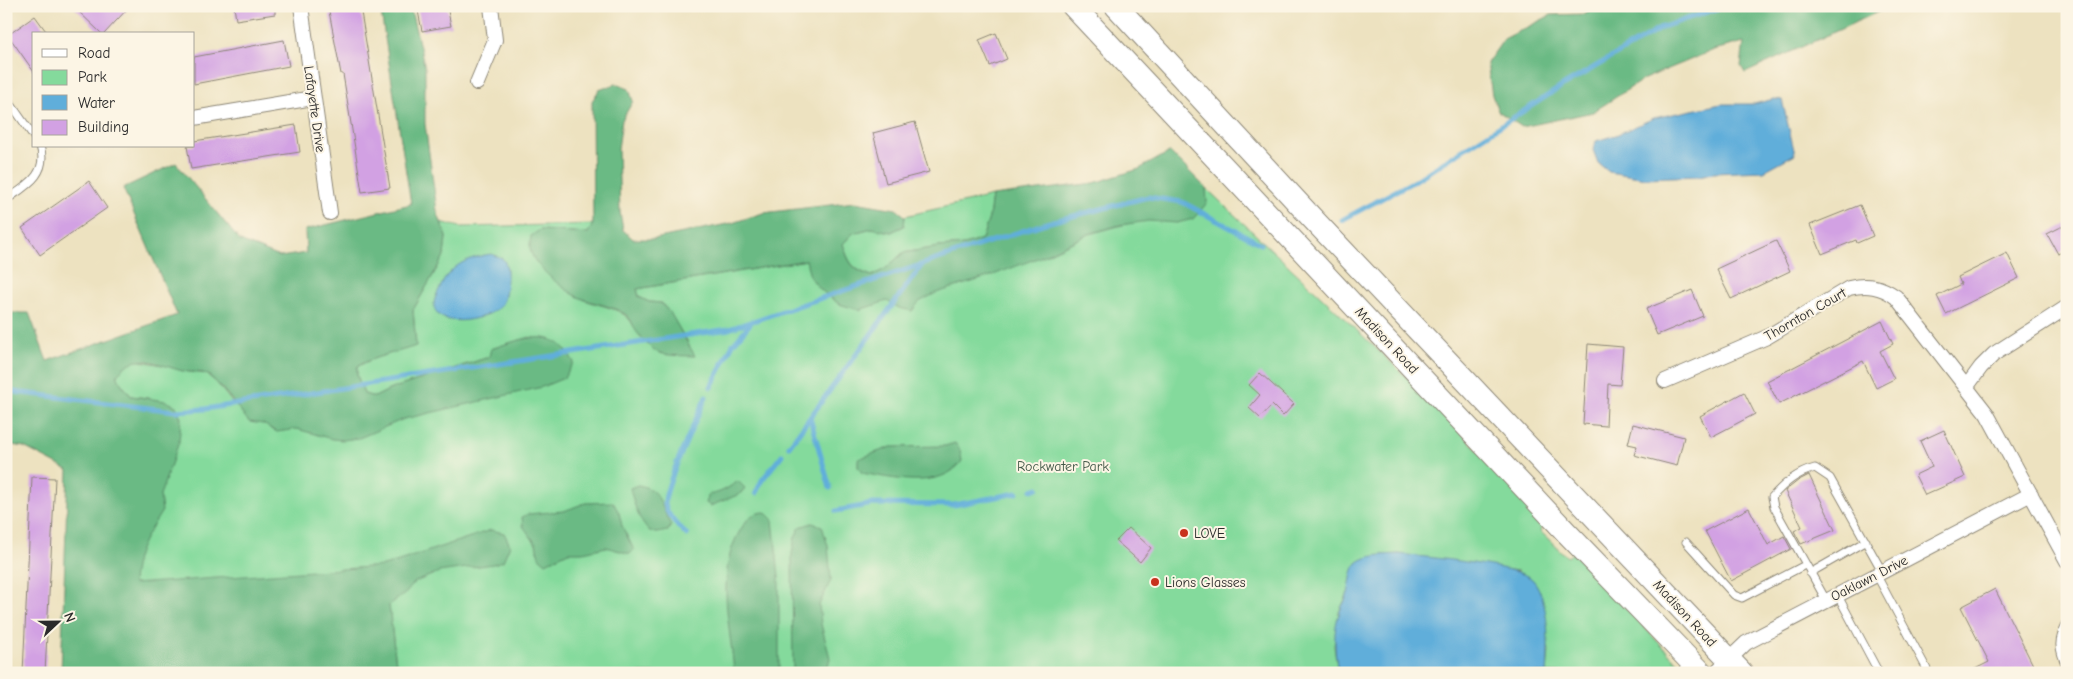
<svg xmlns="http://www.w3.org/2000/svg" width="2073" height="679" font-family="'Comic Neue',sans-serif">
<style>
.green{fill:#84da9c;stroke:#588264}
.forest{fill:#6bba84;stroke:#4b7258}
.water{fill:#60aeda;stroke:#466c82}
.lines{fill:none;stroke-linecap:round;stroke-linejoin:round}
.stream{stroke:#60aeda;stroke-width:5}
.building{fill:#d2a1e3}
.service-casing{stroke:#8c8676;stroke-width:9}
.minor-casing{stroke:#8c8676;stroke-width:16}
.primary-casing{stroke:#8c8676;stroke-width:24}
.service{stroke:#fff;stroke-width:7}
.minor{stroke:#fff;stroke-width:14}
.primary{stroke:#fff;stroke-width:22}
.poi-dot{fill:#c8321e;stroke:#fcf5e5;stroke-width:2}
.labels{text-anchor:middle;stroke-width:4;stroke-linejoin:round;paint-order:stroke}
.street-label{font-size:14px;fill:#2b2b2b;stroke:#fcf5e5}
.park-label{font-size:14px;fill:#415747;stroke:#fcf5e5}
.poi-label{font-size:14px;fill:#2b2b2b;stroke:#fcf5e5;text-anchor:start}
</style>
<rect width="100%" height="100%" fill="#fcf5e5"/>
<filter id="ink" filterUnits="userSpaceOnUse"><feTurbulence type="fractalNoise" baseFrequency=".02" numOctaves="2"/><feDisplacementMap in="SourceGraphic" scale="10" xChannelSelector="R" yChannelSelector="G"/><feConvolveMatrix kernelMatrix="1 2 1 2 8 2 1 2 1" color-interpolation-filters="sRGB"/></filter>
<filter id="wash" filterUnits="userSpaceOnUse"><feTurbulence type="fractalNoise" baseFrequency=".0096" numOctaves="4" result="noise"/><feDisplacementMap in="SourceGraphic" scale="20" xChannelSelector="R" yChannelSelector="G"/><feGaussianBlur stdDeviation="1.12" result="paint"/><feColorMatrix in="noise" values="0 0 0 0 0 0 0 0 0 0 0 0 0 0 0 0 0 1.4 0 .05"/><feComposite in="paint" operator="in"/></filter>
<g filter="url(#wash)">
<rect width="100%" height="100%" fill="#ede2c0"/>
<!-- green -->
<path class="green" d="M1206 188 1432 401 1544 522 1540 531 1567 557 1573 553 1683 668 1681 673H1547L1549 650 1518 571 1399 554 1382 555 1349 591 1339 612 1334 646 1338 673H397L389 606 72 619 149 398 131 396 120 382 117 375 126 364 135 360 168 366 183 371 206 374 216 382 236 407 360 417 570 369 530 337 491 349 489 357 391 389 375 397 364 394 357 375V367C373 356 397 353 416 345L413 310 444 256 446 237 441 222 460 227 593 224 588 233 540 230 541 268C553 279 565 289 579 297 598 308 626 305 635 329L688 342 662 303 649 302 639 297 637 289 807 260C811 284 820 289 839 304L1043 256 1089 234 1126 224Z
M992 196 989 218 982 239 965 245 938 247 903 253 885 269 872 276C852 269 849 263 843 244L853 233 872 228 891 232 904 226 905 216Z"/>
<!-- forest -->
<path class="forest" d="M380 6H410L425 68V124L437 211 446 237 444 256 413 310 416 346C397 353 373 356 357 367V375L364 394 375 397 391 389 489 357 491 349C512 342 543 329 562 346 567 350 570 357 574 362L564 378 542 387 404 419 359 438 343 440 332 439 297 429 277 432 263 424 249 422C241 412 216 378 206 374 199 371 190 373 183 371 157 365 136 349 117 375L120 382 131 396 166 401 176 406 181 418 179 442 160 495 162 511C145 538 135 551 133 584L384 566 491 530 504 533 510 545 503 561 493 564 439 572 415 582 406 593 389 605 397 673H61L68 470 24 447 6 444V313H29L47 361 177 315 123 188 176 163 240 241 280 257 306 253 305 230 411 204Z
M1596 6H1891L1745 73 1741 66 1744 42 1714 50 1644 79 1593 112 1522 127 1498 111 1492 95 1487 63 1504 39 1551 15 1584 14Z
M616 84 629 89 633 101 622 120 618 149 620 212 623 230 633 239H654L732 223 763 213 855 202 896 209 905 216 904 226 891 232 872 228 853 233 843 244C849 263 852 270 872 276L885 269 903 253 938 247 965 245 982 239 989 218 992 196 1094 183 1139 169 1170 152 1206 188 1207 203 1193 219 1177 223 1149 221 1120 225 1089 234 1040 257 988 277 936 293 919 302 912 311 899 308 887 301 859 310 839 304 821 290 810 277 806 260 637 289 639 297 649 302 661 303 671 314 695 356C663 355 656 358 636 331 632 324 631 317 623 313 612 306 596 304 583 299 569 294 538 270 532 255 529 249 530 243 531 236L540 230 588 233 593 224 592 101 599 90Z
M955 443 960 450 962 461C941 491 890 478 862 473L858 467V459L891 447 945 446Z
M738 481 745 488 740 494 710 506 706 503 709 494C721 494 729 487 738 481Z
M638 485C662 489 660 507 671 525L668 531C665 531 660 533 657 533 641 534 633 500 630 488Z
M613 502 619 513 622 526 634 550 630 554 606 547 583 552H568L546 563 539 557 536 544 523 526 522 517 528 514 564 511 585 503Z
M765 512 773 520 779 577V673H734C731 626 714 572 741 529 748 518 751 513 765 512Z
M812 523 822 526 828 546 831 580 819 605 821 624 830 658 826 673H793L792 554 795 537 800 527Z"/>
<!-- water -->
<path class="water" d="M1774 99 1782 100 1795 154 1764 171 1713 173 1699 176 1645 178 1609 172 1598 163 1593 150 1596 141 1616 135 1654 118 1721 104H1754Z
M491 254 502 258C508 265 507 271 507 279 506 289 506 297 501 305 491 320 433 332 434 303 435 296 440 288 443 282 453 263 472 257 491 254Z
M1399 554C1422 557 1520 565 1533 580 1550 600 1549 648 1547 673H1338C1335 652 1332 631 1340 611 1342 605 1346 600 1348 593 1351 584 1350 571 1357 563 1367 554 1386 555 1399 554Z"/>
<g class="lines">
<!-- stream -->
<path class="stream" d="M1342 220 1416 180 1564 85 1663 27 1725 6
M711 387 733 344 750 324
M6 391 175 411 205 409 729 329 1046 223 1148 197 1182 202 1261 244
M810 418 830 488
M789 446 922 265
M1032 490 1038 488
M756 493 762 480 782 455
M836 511 873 504 954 505 1017 493
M687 535C679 526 667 517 665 504 663 488 698 416 706 397"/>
</g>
<g id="blocks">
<!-- building -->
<path class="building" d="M73 6H130L104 34H102Z
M234 6H275V14L236 20Z
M328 6H360L390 188 362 192 343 74H341Z
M417 6H447L451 26 422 31Z
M35 16 48 34H34V72L8 35Z
M996 33 1007 59 990 66 979 40Z
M284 40 289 66 194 84V57Z
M915 122 929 172 886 183 873 133Z
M296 125 300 152 191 169 187 146H194V141Z
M89 181 107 208 40 255 22 228Z
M1860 205 1873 236 1857 243 1856 240 1822 254 1810 225Z
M2067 224V249L2058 254 2047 234Z
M1776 241 1790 271 1731 299 1716 269Z
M2007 253 2019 278 1946 314 1937 296 1961 284 1958 277Z
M1692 290 1703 316 1657 335 1646 309Z
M1882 321 1893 344 1880 351 1894 379 1876 388 1863 361 1779 404 1767 381Z
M1588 344 1623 347 1620 385 1608 384 1606 426 1583 424Z
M1260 373 1294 404 1283 416 1272 405 1260 418 1249 408 1260 395 1249 385Z
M1744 392 1755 414 1711 437 1700 416Z
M1633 424 1684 437 1677 466 1634 455 1637 446 1628 444Z
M1944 430 1965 477 1925 495 1915 475 1932 467 1920 441Z
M1809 475 1835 530 1801 544 1794 531 1802 527 1785 491 1799 480Z
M32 477 55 478 45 673H23Z
M1749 508 1768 545 1784 536 1791 549 1731 581 1705 531Z
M1129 528 1151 548 1140 562 1116 541Z
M1995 589 2037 673H1967L1989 662 1961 607Z"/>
</g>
</g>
<g filter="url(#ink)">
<use href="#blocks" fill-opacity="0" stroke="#8c8676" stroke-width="1"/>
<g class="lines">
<!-- service casing -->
<g class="service-casing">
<path id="service" d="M6 97 34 137
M6 200C26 186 49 174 40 146
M1686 542 1734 595 1742 598 1805 565
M1810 573 1866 541
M1876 574 1929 673
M1837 594 1879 673
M1826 600 1774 507 1772 497C1785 483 1796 473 1815 468L1830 478 1882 571
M2067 622C2057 641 2058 649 2067 668"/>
</g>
<!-- minor casing -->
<g class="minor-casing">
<path id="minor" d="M301 6 330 213
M477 83 495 40 491 6
M194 118 313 98
M1665 381 1767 337 1849 288C1867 284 1881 286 1896 297L1987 414 2067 561
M1967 386 1981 367 1994 354 2067 307
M1715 673 1746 643 2031 494"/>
</g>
<!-- primary casing -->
<g class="primary-casing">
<path id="primary" d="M1073 6 1566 532 1702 673
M1116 6 1312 218 1742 673"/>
</g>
<!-- service -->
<use href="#service" class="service"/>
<!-- minor -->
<use href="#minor" class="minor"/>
<!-- primary -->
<use href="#primary" class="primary"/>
</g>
</g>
<!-- markers -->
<g class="poi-dot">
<circle cx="1184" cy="533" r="5"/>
<circle cx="1155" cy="582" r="5"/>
</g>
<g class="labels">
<!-- street labels -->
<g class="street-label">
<text transform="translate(315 109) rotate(82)" y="5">Lafayette Drive</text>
<text transform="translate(1805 314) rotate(-30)" y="5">Thornton Court</text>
<text transform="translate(1387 340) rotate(47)" y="5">Madison Road</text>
<text transform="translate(1869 578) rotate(-27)" y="5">Oaklawn Drive</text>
<text transform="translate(1685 613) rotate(47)" y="5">Madison Road</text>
</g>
<!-- park labels -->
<g class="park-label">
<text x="1063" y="471">Rockwater Park</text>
</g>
<!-- poi labels -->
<g class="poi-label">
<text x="1194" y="538">LOVE</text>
<text x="1165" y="587">Lions Glasses</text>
</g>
</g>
<!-- margin -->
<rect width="2073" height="679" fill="none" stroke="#fcf5e5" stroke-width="25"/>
<!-- legend -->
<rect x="32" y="32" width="162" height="115" fill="#fcf5e5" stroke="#a8a49b"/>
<rect x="42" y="49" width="25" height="8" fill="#ffffff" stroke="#a8a49b"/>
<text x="78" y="58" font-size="15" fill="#2b2b2b">Road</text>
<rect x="42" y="70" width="25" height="15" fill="#84da9c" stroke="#a8a49b"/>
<text x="78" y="82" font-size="15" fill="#2b2b2b">Park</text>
<rect x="42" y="95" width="25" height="15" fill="#60aeda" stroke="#a8a49b"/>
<text x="78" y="108" font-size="15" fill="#2b2b2b">Water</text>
<rect x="42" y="120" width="25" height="15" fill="#d2a1e3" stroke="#a8a49b"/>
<text x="78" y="132" font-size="15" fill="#2b2b2b">Building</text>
<!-- north arrow -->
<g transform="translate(58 622) rotate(68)" stroke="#fcf5e5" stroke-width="4" paint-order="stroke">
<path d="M0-4L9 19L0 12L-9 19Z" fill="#2b2b2b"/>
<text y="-8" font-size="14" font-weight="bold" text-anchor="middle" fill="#2b2b2b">N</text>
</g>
</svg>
